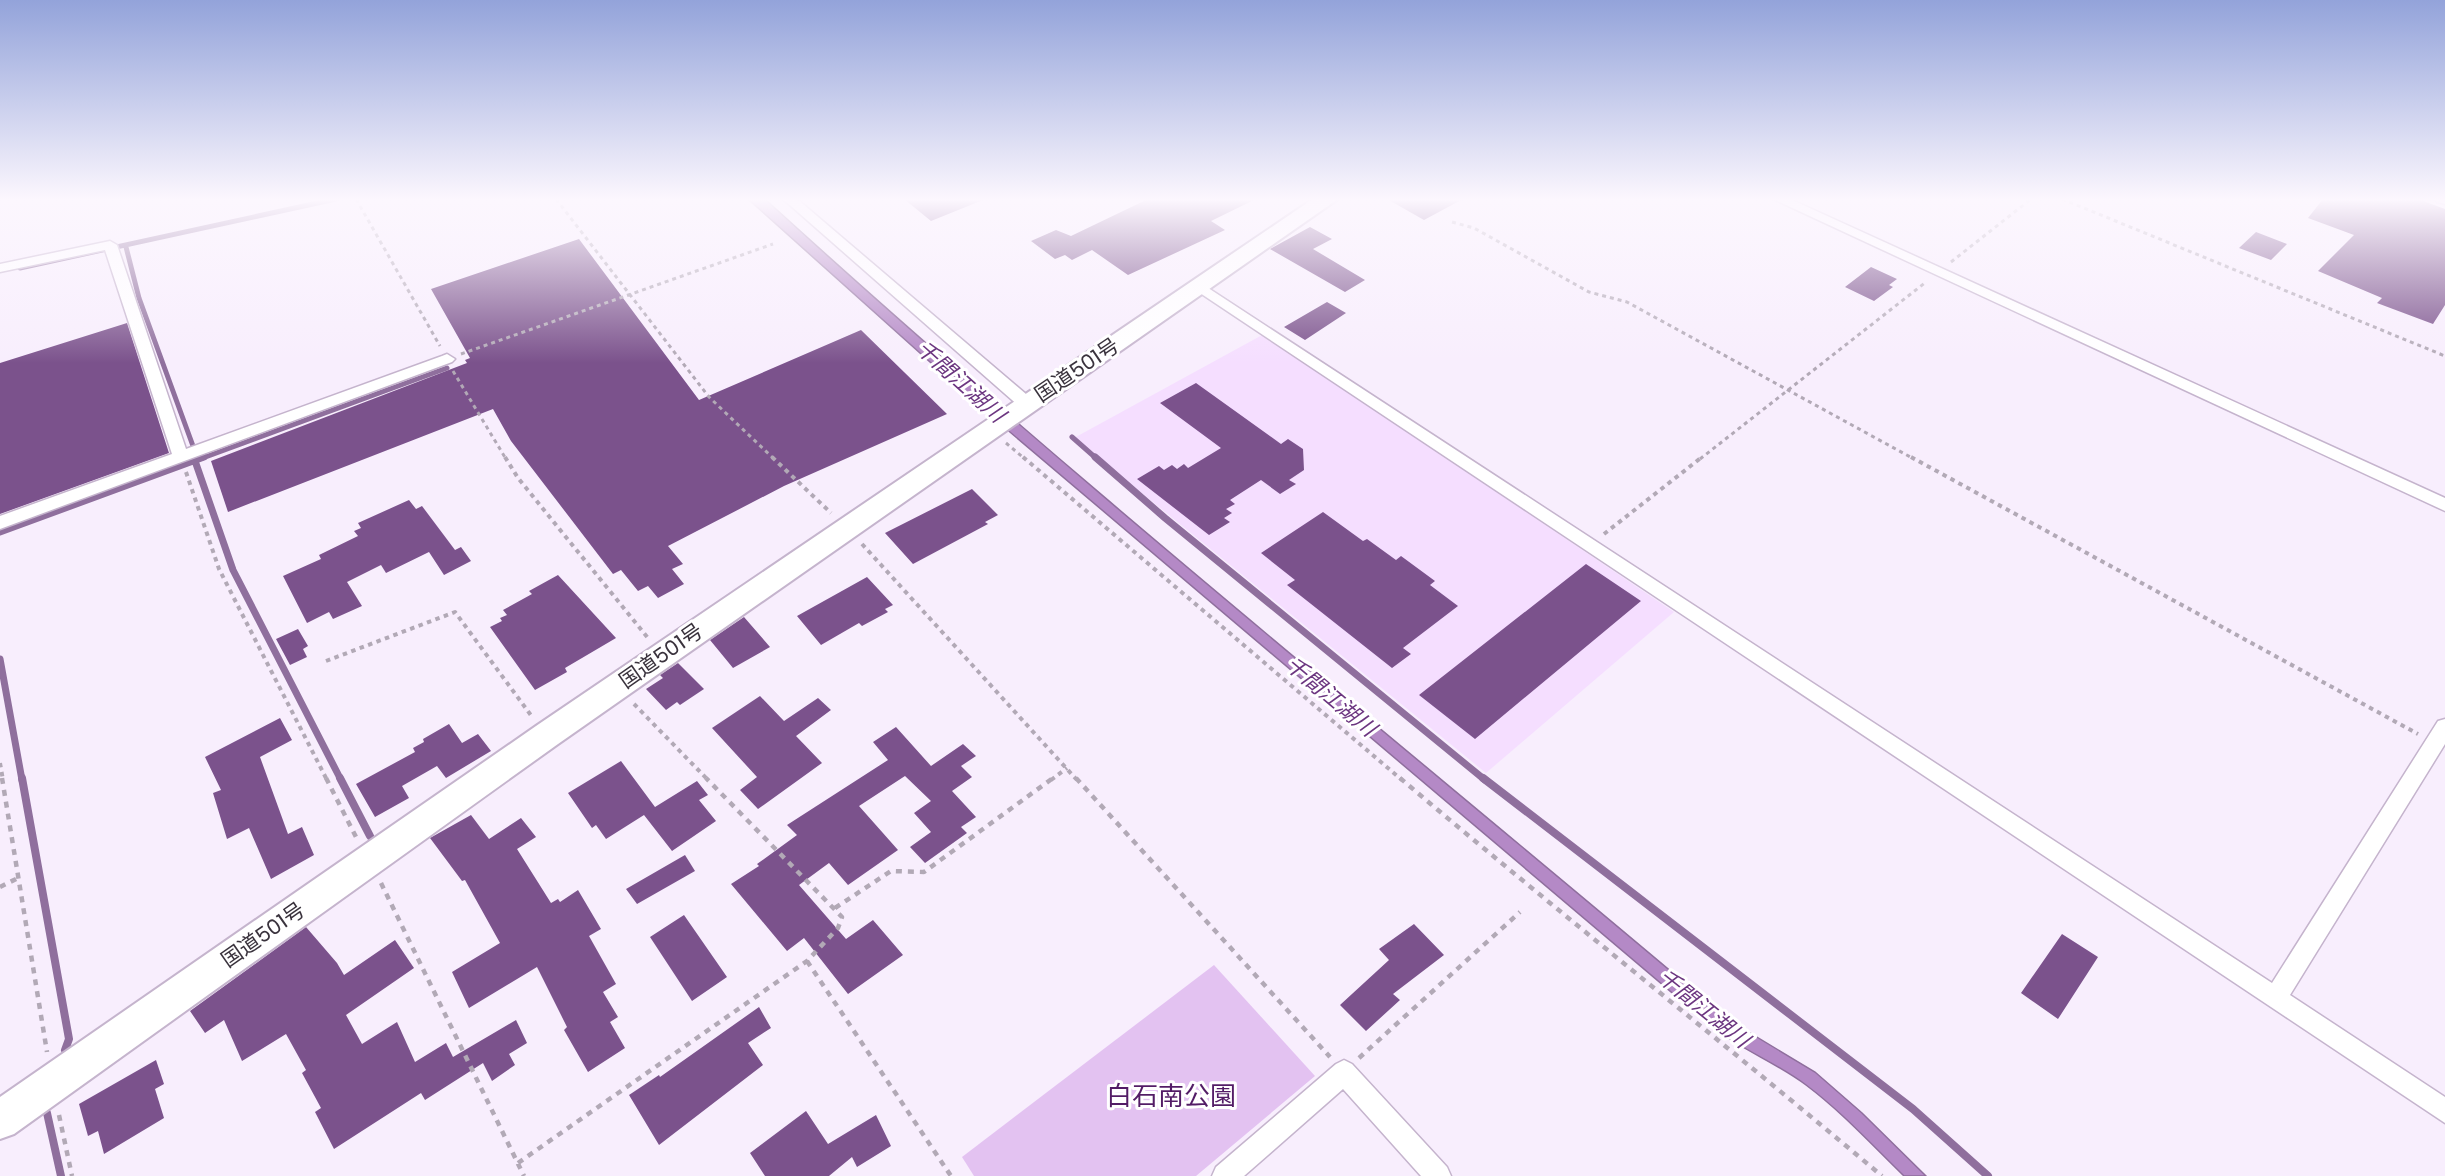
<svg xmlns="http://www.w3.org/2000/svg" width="2445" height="1176" font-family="Poppins,'Noto Sans JP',sans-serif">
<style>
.built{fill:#f5deff}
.green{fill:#e3c2f1}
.water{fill:#b489c6;stroke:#8f6f9d;stroke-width:1.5}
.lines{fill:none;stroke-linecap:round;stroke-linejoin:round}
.stream-far2{stroke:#8f6f9d;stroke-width:5}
.stream-far1{stroke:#8f6f9d;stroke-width:7}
.stream{stroke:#8f6f9d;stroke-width:8}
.building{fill:#7b528c}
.minor-casing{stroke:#c5b4cd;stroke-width:3}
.trunk-casing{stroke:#c5b4cd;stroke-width:4}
.path-far2{stroke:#b2a9b6;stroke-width:3;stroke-dasharray:4 4;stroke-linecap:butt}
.path-far1{stroke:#b2a9b6;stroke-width:4;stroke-dasharray:4.5 4.5;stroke-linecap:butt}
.path{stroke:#b2a9b6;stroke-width:4.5;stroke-dasharray:6 6;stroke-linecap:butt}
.minor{fill:#fff;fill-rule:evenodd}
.trunk{fill:#fff;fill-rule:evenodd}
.labels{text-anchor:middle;stroke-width:6;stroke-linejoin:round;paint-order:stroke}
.street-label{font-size:21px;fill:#3a333d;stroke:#fff}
.water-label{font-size:22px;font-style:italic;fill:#6c3680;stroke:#fff}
.near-park-label{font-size:26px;fill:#531c66;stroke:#fff}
</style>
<rect width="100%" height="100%" fill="#f8eefd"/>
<!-- built -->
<path class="built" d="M1264 334 1674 612 1486 773 1074 438Z"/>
<!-- green -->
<path class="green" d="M1214 965 1315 1076 1196 1176H974L962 1157Z"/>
<!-- water -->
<path class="water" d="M748 199H765C1077 484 1407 748 1730 1021L1815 1072 1862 1113 1926 1176H1904C1872 1145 1842 1112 1806 1085 1778 1064 1745 1051 1716 1030L978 405Z"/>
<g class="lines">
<!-- stream-far2 -->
<path class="stream-far2" d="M126 247 139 298 193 446
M20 268 336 199
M1072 437 1097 459
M200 459 447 368"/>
<!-- stream-far1 -->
<path class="stream-far1" d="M1095 457 1165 518 1485 780
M194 458 233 570 341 780
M0 532 204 457
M0 659 22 780"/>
<!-- stream -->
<path class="stream" d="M22 778 69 1039 65 1050
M340 778 370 836
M1483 778 1913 1109 1988 1176
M47 1113 61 1176"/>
</g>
<!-- building -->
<path class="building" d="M904 199H983V200L931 221Z
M1148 199H1256L1211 221 1225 230 1128 275 1092 250 1072 260 1065 255 1055 259 1031 241 1056 230 1071 236Z
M1387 199H1463L1424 220Z
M2323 199H2418L2445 209V305L2433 324 2377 303 2382 298 2318 271 2354 235 2308 218Z
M1310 227 1332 239 1313 249 1365 280 1345 292 1270 249Z
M2256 232 2287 244 2271 260 2239 248Z
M579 239 699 400 861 330 947 414 784 486 668 546 683 564 672 569 684 584 658 598 648 586 638 591 621 570 613 574 511 441 493 409 228 512 211 461 467 363 465 360 470 358 431 289Z
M1871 267 1897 279 1889 285 1893 287 1874 301 1845 287Z
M1327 302 1346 313 1305 340 1284 327Z
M127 323 169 453 0 514V363Z
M1196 383 1281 444 1288 439 1303 449 1304 470 1289 480 1296 484 1280 494 1261 480 1230 500 1235 504 1226 509 1232 513 1224 518 1230 522 1209 535 1137 479 1159 466 1164 470 1172 465 1177 469 1184 464 1188 468 1221 448 1160 403Z
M972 489 998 515 985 522 988 524 913 564 885 533Z
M409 500 416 509 422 506 455 550 461 547 471 561 444 575 429 552 386 573 381 565 347 582 362 606 333 619 329 612 307 623 283 576 321 559 319 555 358 536 354 531 361 528 358 523Z
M1323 512 1363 541 1367 539 1396 560 1401 556 1435 581 1430 585 1458 606 1403 648 1411 654 1392 668 1287 585 1295 580 1261 553Z
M1586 564 1641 601 1475 739 1419 695Z
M558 575 616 638 565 668 567 672 535 690 490 627 502 621 500 618 507 615 503 610 532 594 529 591Z
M867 577 893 605 885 609 888 612 862 626 859 623 821 645 797 616Z
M744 617 770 647 733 668 710 640Z
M298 629 308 646 303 649 307 657 290 665 276 639Z
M678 663 704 689 680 705 677 702 666 710 646 689 663 678 660 675Z
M760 696 784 721 818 698 831 710 796 736 822 763 758 809 740 790 757 777 712 728Z
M280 718 292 740 260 757 288 834 302 827 314 855 271 879 249 828 227 839 213 793 221 790 205 757Z
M449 724 462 743 478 734 491 751 446 778 437 766 402 786 409 798 375 817 356 784 415 752 413 748 424 742 423 739Z
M896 727 931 766 963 744 976 756 961 766 972 777 952 791 976 817 961 827 967 833 925 863 910 847 931 832 914 813 931 801 905 776 859 806 898 850 848 885 829 863 799 885 846 939 873 920 903 955 848 994 804 938 787 951 731 884 759 866 757 864 797 835 787 825 888 760 873 742Z
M621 761 655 807 697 781 708 795 699 800 716 821 672 851 644 815 606 839 596 825 592 828 568 793Z
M471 815 489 839 521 818 536 837 517 849 551 903 558 899 560 902 578 890 601 929 589 936 616 984 603 992 618 1017 610 1022 625 1048 588 1072 564 1030 567 1027 537 967 469 1008 452 972 500 943 465 880 462 881 430 838Z
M685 855 695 871 637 904 626 889Z
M684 915 727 977 692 1001 650 937Z
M1414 924 1444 955 1393 994 1400 1000 1366 1031 1340 1005 1389 960 1379 949Z
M306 927 337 963 344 975 395 940 414 968 346 1015 362 1044 397 1022 415 1062 446 1043 453 1057 516 1020 527 1043 509 1054 515 1065 492 1081 483 1063 425 1100 421 1093 334 1149 315 1112 321 1108 302 1073 306 1070 286 1034 242 1061 224 1020 205 1033 190 1011Z
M2062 934 2098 957 2058 1019 2021 993Z
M759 1007 771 1028 748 1043 763 1065 659 1145 629 1095 659 1075 660 1077Z
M156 1060 164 1084 155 1089 164 1118 104 1154 98 1131 88 1136 79 1104Z
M806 1111 828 1144 876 1115 891 1146 857 1167 852 1157 829 1176H765L750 1153Z"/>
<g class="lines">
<!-- minor casing -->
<g class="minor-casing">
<path id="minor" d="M783 199H797L1033 400 1035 404 1033 408H1021Z
M1773 199H1790L2445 498V511Z
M2436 199H2445V204L2437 202Z
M110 241 117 245 186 449 442 356 447 354 455 359 452 362 0 529V516L172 454 105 250 0 272V264Z
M1199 282 2272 983 2438 721 2445 719V744L2290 995 2445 1097V1123L1194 289V283Z
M1344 1060 1352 1064 1447 1167 1451 1176H1421L1343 1089 1244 1176H1212L1216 1167 1336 1064Z"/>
</g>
<!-- trunk casing -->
<g class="trunk-casing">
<path id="trunk" d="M1313 199H1338L558 744 14 1134 0 1139V1097L536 726Z"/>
</g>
<!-- path-far2 -->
<path class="path-far2" d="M356 199 440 346
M556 199 709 397 774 459
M2062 199 2445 356
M1452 222 1474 228 1589 292 1627 302 1914 459
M1951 262 2031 199
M461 354 773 244
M453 371 506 459
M1006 443 1025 459
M1700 459 1926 282"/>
<!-- path-far1 -->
<path class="path-far1" d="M505 457 518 478 648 638
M772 457 831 513
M1023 457 1402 780
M1911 457 2418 734
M186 472 219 569 327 780
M1604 534 1702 457
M862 544 1077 780
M326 661 455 612 533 718
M634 704 708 780
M0 763 3 780
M1051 780 1067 768"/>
<!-- path -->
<path class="path" d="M2 778 47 1052
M326 778 356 837
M1076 778 1330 1057
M1400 778C1559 913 1723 1042 1882 1176
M381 883 524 1176
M0 887 18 878
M835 908 891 871 924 872 1053 778
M807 961 951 1176
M1359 1058 1520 912
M59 1115 72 1176
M518 1163 807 961 838 928 842 917 706 778"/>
<!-- minor -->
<use href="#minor" class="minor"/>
<!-- trunk -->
<use href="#trunk" class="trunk"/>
</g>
<!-- sky -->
<linearGradient id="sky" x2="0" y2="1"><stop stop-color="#93a3da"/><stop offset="0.55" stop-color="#fcf7fe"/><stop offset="1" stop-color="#fcf7fe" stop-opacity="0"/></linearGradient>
<rect width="2445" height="363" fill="url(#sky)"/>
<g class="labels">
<!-- street labels -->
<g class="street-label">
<text transform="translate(1077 370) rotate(-34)" y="7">国道501号</text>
<text transform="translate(661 656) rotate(-35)" y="7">国道501号</text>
<text transform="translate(263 935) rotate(-35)" y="7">国道501号</text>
</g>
<!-- water labels -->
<g class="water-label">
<text transform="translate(961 381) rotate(42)" y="8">千間江湖川</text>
<text transform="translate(1331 696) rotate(40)" y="8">千間江湖川</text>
<text transform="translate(1704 1008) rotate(39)" y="8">千間江湖川</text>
</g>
<!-- near-park labels -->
<g class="near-park-label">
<text x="1171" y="1105">白石南公園</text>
</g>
</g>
</svg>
